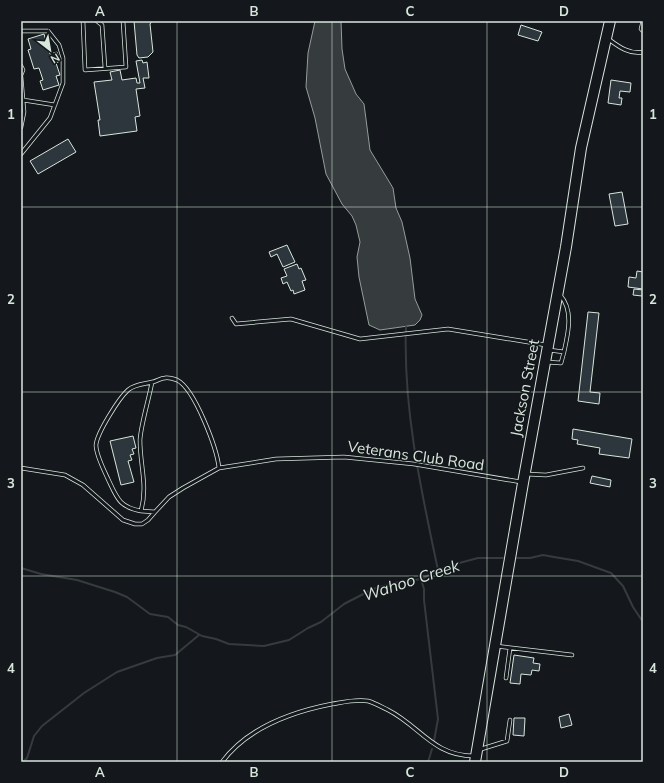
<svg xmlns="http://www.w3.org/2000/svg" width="664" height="783" font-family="Mulish,sans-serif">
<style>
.water{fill:#363b3e;stroke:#939e99}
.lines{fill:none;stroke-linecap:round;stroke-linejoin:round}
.stream{stroke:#363b3e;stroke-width:2}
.building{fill:#2c363c;stroke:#d8e6dc}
.service-casing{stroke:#d8e6dc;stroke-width:4.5}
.primary-casing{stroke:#d8e6dc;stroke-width:12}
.service{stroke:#14181c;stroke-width:3}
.primary{stroke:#14181c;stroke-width:10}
.grid{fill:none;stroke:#d8e6dc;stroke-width:1;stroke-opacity:0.55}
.labels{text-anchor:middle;stroke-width:3;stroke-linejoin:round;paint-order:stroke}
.street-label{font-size:15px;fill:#d8e6dc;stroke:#14181c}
.water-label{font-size:16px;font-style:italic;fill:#d8e6dc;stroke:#14181c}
.neatline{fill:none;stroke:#d8e6dc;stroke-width:1.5}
.grid-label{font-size:13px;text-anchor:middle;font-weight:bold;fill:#d8e6dc}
</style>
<rect width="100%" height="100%" fill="#14181c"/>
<!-- water -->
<path class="water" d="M315 21H341L342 49 345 69 356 94 364 104 370 150 393 188 396 208 402 222 410 258 415 299 422 315 420 320 415 325 380 330 369 325 359 277 357 257 360 242 356 225 352 216 342 204 326 174 315 118 306 87 308 53Z"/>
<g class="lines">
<!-- stream -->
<path class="stream" d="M406 327C403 409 421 490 438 570
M516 558H530L543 555 554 557 578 561 611 573 623 586 633 607 643 622
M21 568 41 574 77 580 115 592 127 597 150 614 168 617 178 625 186 627 202 636 216 639 229 644 264 646 289 640 308 628 321 622 344 604 373 589 394 583 421 579 448 566 478 558H503
M421 579 424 589V600L438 719 434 741
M23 762 27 758 34 736 42 726 84 693 117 672 157 658 175 655 199 635
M428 762 432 749"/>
</g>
<!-- building -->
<path class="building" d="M134 21H152L150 24 153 52 148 57 139 58 137 55Z
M521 25 542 32 538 41 518 35Z
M44 34 50 54 57 52 60 61 56 63 60 75 56 76 59 85 43 90 40 81 43 80 39 68 34 69 28 50 31 49 28 39Z
M142 60 143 63 147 62 149 78H143L145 88 136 89 140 116 135 117 137 131 100 136 98 120H100L94 82 112 80 110 72 120 70 122 80 136 78 137 83H140L136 61Z
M611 80 631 83 630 92 620 91 619 98H622L621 105 608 103Z
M68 139 76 152 38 174 30 161Z
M622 192 628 224 615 226 609 194Z
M287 245 295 262 283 267 277 254 271 257 269 252Z
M297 264 299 269 301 268 306 280 302 281 305 290 294 294 293 290 291 291 287 282 283 284 281 278 287 276 284 269Z
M637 271 643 272V289L628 287 629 277 636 278Z
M634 289 643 290 642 296 633 295Z
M588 312 599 313 590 392 600 393 599 404 578 401Z
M573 429 632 439 629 458 599 454 600 448 577 444 578 440 572 439Z
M133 436 136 448 132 449 134 454 130 455 132 460 128 461 134 482 121 485 110 441Z
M592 476 611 480 610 487 590 483Z
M514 655 534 658 533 663 540 664 539 671 532 670 531 675 521 674 520 684 510 683Z
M569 714 572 725 561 728 559 717Z
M514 718H525L524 736 513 735Z"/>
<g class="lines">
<!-- service casing -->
<g class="service-casing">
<path id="service" d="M83 21 85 70 126 67 123 21
M97 21 102 25 105 68
M643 21 641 29 643 31
M21 31H48L59 45 63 58V83L50 118 21 154
M607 38C618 46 629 55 643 52
M21 66 23 70 21 75
M21 77 24 112 21 127
M23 100 55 105
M560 295C574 310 568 334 564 352
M232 318 236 324 291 319 360 339 448 329 546 345
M546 362 561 363 564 352 549 350
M152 382C149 399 141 424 140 440 140 466 148 485 141 511L155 512 169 497 183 488 219 468 276 459 344 457 414 464 521 482
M21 468 65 475 83 485 123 520 135 524H142L148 520 155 512
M526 474 546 475 583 468
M141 511C119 507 117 498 108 479 104 470 96 455 96 445 97 433 119 398 128 390 135 384 145 384 153 382 157 381 161 378 165 378 168 377 174 379 177 380 195 389 217 449 219 468
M496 646 572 655
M506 678 510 648
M478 750 507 741 510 720
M222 762C248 727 291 712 332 704 344 702 356 699 368 701 375 703 382 707 388 710 420 726 433 756 474 756"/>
</g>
<!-- primary casing -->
<g class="primary-casing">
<path id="primary" d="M475 762 523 483 566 247 581 148 610 21"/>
</g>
<!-- service -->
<use href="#service" class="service"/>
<!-- primary -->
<use href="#primary" class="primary"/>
</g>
<!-- grid -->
<path class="grid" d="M177 21V762M332 21V762M487 21V762M21 207H643M21 392H643M21 576H643"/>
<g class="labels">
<!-- street labels -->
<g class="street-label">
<text transform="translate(525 388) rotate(-79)" y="5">Jackson Street</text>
<text transform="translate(416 456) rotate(8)" y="5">Veterans Club Road</text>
</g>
<!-- water labels -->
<g class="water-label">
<text transform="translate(411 580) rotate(-18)" y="6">Wahoo Creek</text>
</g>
</g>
<!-- border -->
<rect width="664" height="783" fill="none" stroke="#14181c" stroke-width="44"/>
<!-- north arrow -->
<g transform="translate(50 50) rotate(149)" stroke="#14181c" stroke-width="3" paint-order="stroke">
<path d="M0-3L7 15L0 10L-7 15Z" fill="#d8e6dc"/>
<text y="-6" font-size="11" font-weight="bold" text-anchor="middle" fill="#d8e6dc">N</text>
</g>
<rect x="22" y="22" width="620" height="739" class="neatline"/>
<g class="grid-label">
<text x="100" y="16">A</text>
<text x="254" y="16">B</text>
<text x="410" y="16">C</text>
<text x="564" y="16">D</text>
<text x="11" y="119">1</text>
<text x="653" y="119">1</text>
<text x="11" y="304">2</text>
<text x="653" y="304">2</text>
<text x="11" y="488">3</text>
<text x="653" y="488">3</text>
<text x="11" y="673">4</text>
<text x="653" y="673">4</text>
<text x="100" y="777">A</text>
<text x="254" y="777">B</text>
<text x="410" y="777">C</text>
<text x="564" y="777">D</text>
</g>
</svg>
